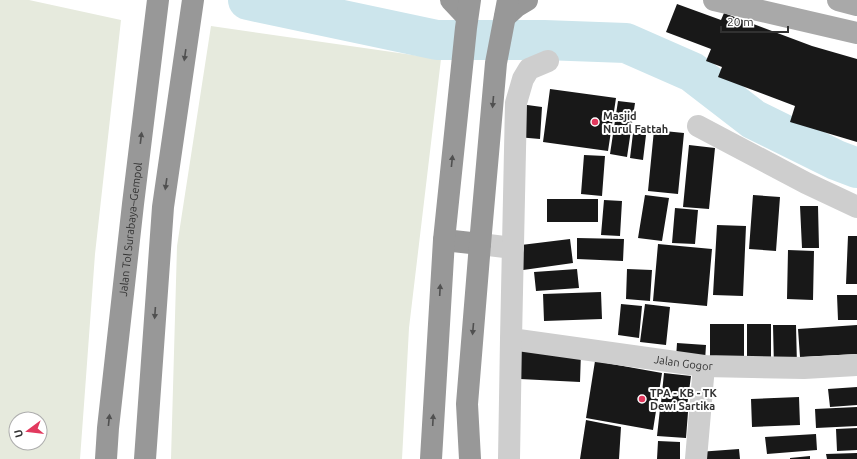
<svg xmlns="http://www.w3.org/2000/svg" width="857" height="459" font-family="Ubuntu,sans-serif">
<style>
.green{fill:#e6eadd;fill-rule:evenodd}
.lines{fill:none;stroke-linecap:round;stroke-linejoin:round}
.river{stroke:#cce5ec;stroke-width:40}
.building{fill:#181818}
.street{stroke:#cecece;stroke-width:22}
.primary{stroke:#a9a9a9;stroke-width:22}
.highway{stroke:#989898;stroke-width:22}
.oneway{fill:#505050}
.poi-dot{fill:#e2395e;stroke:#fff;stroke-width:1.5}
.labels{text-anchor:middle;stroke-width:4;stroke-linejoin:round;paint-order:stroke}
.poi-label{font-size:11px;font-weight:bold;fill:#313131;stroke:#fff;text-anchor:start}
.street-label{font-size:11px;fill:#313131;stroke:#fff}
</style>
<rect width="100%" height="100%" fill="#fff"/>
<!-- green -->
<path class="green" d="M0 0H29L121 20 95 254 80 459H0ZM16 419H40V443H16Z
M211 26 441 59 409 328 402 459H171L177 246Z"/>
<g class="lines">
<!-- river -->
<path class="river" d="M248 0 437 40H544L626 43 692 72 753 119 836 160 857 168"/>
</g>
<!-- building -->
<path class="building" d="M677 4 721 20 724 13 812 46 857 59V142L790 122 795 106 718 77 722 67 706 61 711 49 666 32Z
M550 89 616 98 608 151 543 142Z
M618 101 635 103 627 157 610 154Z
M520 104 542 107 540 139 517 137Z
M654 130 684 133 678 194 648 191Z
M633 133 646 135 643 160 630 158Z
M689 145 715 148 709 209 683 207Z
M584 155 605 156 602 196 581 194Z
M645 195 669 198 662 241 638 238Z
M753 195 780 197 776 251 749 249Z
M547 199H598V222H547Z
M604 200 622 201 620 236 601 235Z
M800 206H818L819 248H802Z
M675 208 698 210 695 244 672 243Z
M717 225 746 226 743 296 713 295Z
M848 236H857V284H846Z
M577 238 624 239 623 261 577 259Z
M570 239 573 263 516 271 513 246Z
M658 244 712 249 707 306 653 301Z
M788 250 814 251 813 300 787 299Z
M577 269 579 288 536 291 534 272Z
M627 269 652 270 650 301 626 299Z
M601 292 602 319 544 321 543 294Z
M837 295H857V320H838Z
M621 304 642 306 639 338 618 335Z
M645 304 670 307 666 345 640 342Z
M710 324H744V363L710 364Z
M747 324H771V364H747Z
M773 325H796L797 366 774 367Z
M857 325V354L800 357 798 329Z
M677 343 706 345 705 361 676 358Z
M521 350 581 352 580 382 520 379Z
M595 361 662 373 653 430 586 418Z
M664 373 691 376 687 406 661 403Z
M857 387V405L830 407 828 389Z
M799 397 800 425 752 427 751 399Z
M857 407V426L816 428 815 409Z
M660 409 688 412 686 438 657 436Z
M586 420 621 427 619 459H580Z
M857 428V450L837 451 836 429Z
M816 434 817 450 767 454 765 437Z
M658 441 680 442V459H657Z
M739 449 740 459H699L698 452Z
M857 453V459H827L826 454Z
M810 456V459H790V458Z"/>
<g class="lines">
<!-- street -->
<g class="street">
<path d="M698 126 806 183 857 207"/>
<path d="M480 244 513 248"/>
<path id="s1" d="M511 339 704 366 804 368 857 365"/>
<path d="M509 459 511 339 516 103 523 79 529 69 548 61"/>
<path d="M696 459 704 366"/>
</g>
<!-- primary -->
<path class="primary" d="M714 0 857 33
M838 0 857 5"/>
<!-- highway -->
<g class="highway">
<path d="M451 0 467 17"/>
<path d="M505 17 517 6 527 0"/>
<path d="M444 240 480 244"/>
<path id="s2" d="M106 459 108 428 133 204 158 0"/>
<path d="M145 459 163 207 193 0"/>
<path d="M431 459 444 240 466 28 470 0"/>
<path d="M470 459 467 404 480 244 496 63 508 0"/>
</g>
</g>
<!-- one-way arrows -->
<defs><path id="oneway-solid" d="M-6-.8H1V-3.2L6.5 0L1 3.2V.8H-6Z"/></defs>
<g class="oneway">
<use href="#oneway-solid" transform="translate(185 55) rotate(98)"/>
<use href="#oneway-solid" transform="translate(493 102) rotate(95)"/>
<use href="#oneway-solid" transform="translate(141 138) rotate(-83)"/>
<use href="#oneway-solid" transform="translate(452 161) rotate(-84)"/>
<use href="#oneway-solid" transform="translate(166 184) rotate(98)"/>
<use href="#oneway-solid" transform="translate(440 290) rotate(-87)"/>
<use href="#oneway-solid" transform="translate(155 313) rotate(94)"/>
<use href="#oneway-solid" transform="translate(473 329) rotate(95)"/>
<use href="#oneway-solid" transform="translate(109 420) rotate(-84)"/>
<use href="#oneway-solid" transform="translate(433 420) rotate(-87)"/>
</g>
<!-- markers -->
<g class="poi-dot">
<circle cx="595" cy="122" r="4"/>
<circle cx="642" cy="399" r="4"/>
</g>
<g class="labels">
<!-- poi labels -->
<g class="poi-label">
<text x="603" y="120">Masjid<tspan x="603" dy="13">Nurul Fattah</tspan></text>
<text x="650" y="397">TPA - KB - TK<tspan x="650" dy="13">Dewi Sartika</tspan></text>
</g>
<!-- street labels -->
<g class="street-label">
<text dy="4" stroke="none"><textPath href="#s2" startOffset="231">Jalan Tol Surabaya–Gempol</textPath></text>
<text dy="4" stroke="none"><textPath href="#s1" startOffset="174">Jalan Gogor</textPath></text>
</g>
</g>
<!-- north arrow -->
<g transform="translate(28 431) rotate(255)"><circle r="19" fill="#ffffff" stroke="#adadad"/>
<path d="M0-3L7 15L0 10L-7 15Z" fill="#e2395e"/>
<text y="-6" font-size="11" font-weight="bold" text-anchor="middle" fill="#313131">U</text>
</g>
<!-- scale -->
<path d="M721 26v6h67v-6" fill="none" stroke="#313131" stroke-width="2"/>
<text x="727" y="26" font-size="12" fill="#313131" stroke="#ffffff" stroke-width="3" paint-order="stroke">20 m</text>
</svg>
